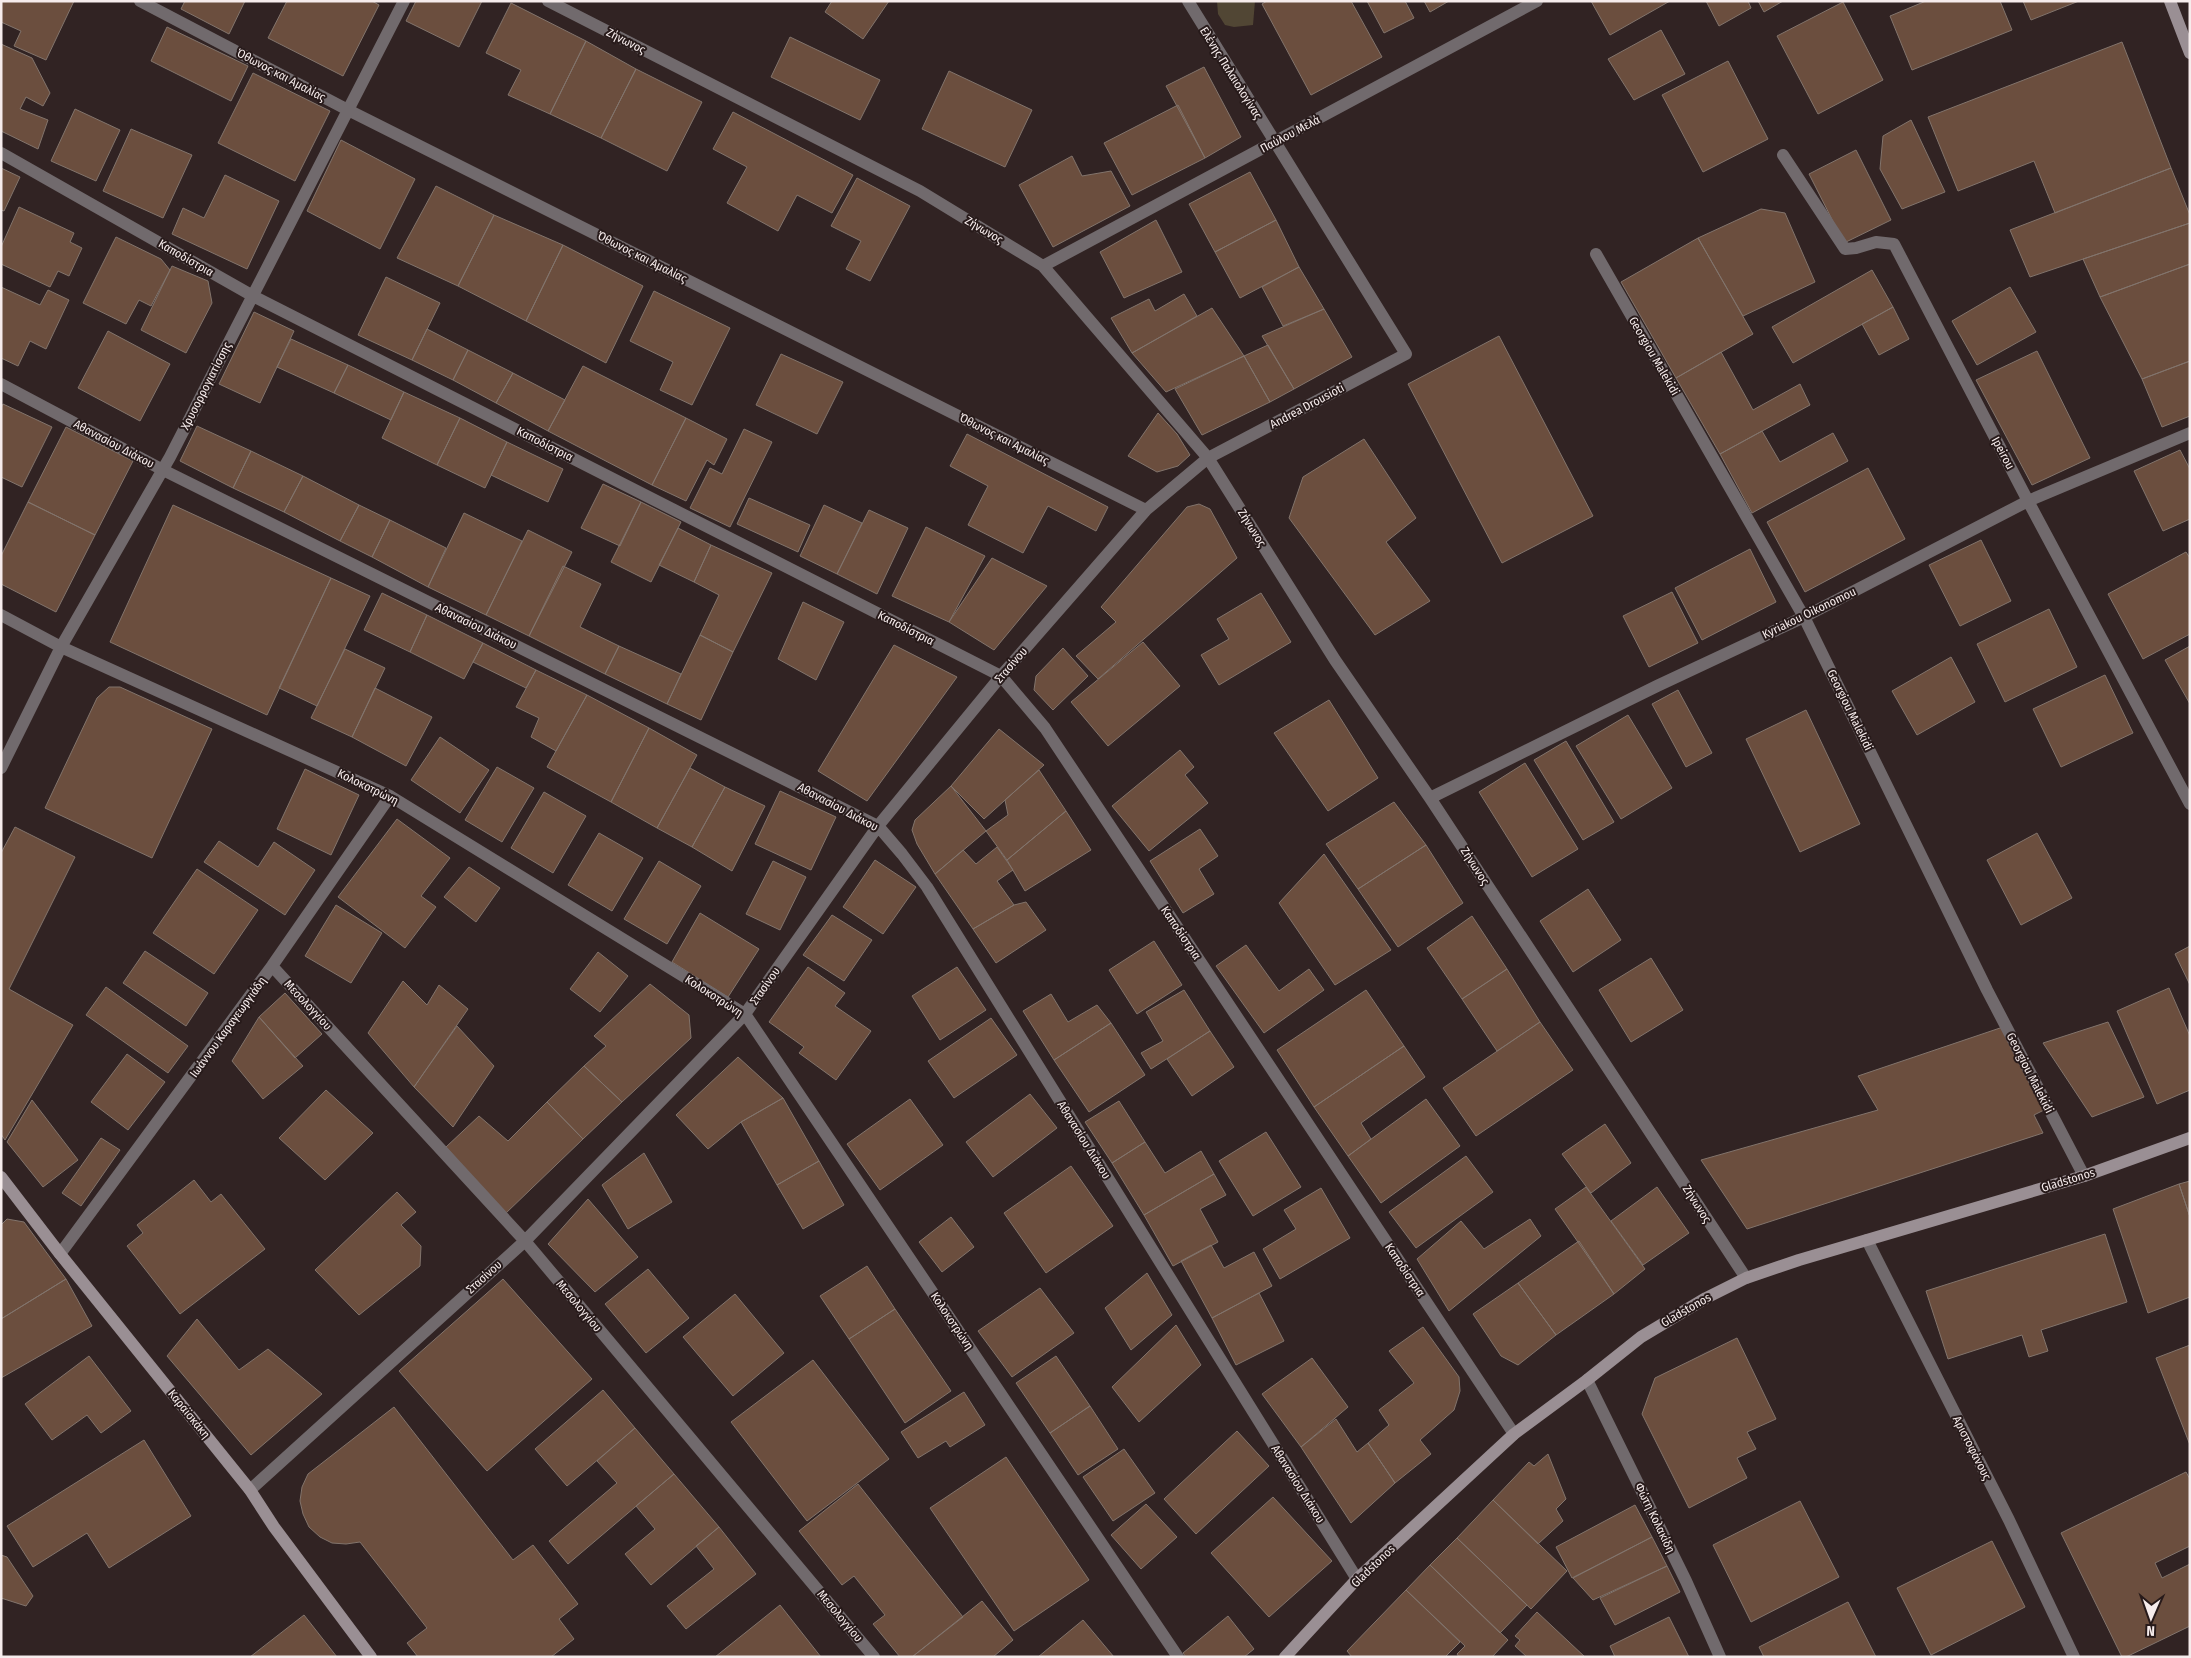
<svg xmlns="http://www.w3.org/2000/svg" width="2191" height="1658" font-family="'Fira Sans Condensed',sans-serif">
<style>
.green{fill:#514634}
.building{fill:#6b4e3e;stroke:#82746c}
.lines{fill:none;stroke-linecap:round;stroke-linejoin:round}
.street{stroke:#716a6d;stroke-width:12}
.secondary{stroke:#9a8f94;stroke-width:12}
.labels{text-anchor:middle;stroke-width:4;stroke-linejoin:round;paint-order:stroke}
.street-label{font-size:12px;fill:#f6ecec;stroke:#271a1a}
</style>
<rect width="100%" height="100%" fill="#312323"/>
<!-- green -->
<path class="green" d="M1217 1H1255L1253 25 1234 27 1225 25 1218 14Z"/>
<!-- building -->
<path class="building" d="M1 1H74L46 60 14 46 21 31 1 22Z
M185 1H245L229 34 181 9Z
M287 1H372L379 5 343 76 268 38Z
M416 1H482L459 47 406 21Z
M832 1H889L863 39 825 12Z
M1267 1H1351L1382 57 1311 95 1262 4Z
M1367 1H1405L1414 18 1384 33Z
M1424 1H1449L1430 12Z
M1591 1H1670L1610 35Z
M1706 1H1748L1751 8 1719 26Z
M1758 1H1783L1764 12Z
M1926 1H2000L2012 30 1912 70 1890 16Z
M2023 1H2079L2031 20Z
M1843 2 1883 80 1818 114 1777 36Z
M511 3 586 41 550 114 508 95 521 70 486 53Z
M167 27 248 66 231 101 151 61Z
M1661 30 1685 74 1634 100 1608 59Z
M790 37 880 80 860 120 771 77Z
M586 41 636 69 601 138 550 114Z
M2122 42 2171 168 2055 213 2034 161 1958 191 1928 117Z
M1 44 32 58 50 93 43 106 26 97 20 109 48 120 38 149 1 131Z
M1728 61 1768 139 1703 172 1662 95Z
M1204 67 1241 137 1205 158 1166 86Z
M636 69 702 102 667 171 601 138Z
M949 71 1032 110 1005 167 922 129Z
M253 73 330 111 295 181 218 143Z
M1178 105 1205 158 1132 195 1104 143Z
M75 109 120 130 96 181 51 161Z
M733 112 853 175 832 213 797 195 778 231 727 203 747 167 713 149Z
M1911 120 1945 192 1902 209 1880 169 1883 136Z
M131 129 192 155 163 218 103 191Z
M341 140 415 179 380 249 307 211Z
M1856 150 1891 220 1844 243 1809 174Z
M1072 156 1082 176 1111 171 1130 206 1053 247 1019 185Z
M1 168 20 177 4 211 1 210Z
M2171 168 2190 215V223L2030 277 2010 230Z
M1250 172 1276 220 1215 252 1189 204Z
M225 175 279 201 247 269 172 234 183 208 204 218Z
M857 178 910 206 870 281 846 269 861 241 831 226Z
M436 186 494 215 458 286 397 258Z
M19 207 74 233 70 242 82 248 69 276 58 271 50 287 1 264V247Z
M1761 209 1785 213 1815 282 1743 316 1698 238Z
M494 215 563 245 526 321 458 286Z
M1156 220 1182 272 1124 298 1100 252Z
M1276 220 1299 267 1240 298 1215 252Z
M2190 223V264L2100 297 2083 259Z
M116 237 161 259 170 270 151 306 139 300 126 324 83 303Z
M1698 238 1753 334 1676 378 1621 282Z
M563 245 643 286 606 363 526 321Z
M2190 264V361L2142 379 2100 297Z
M172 266 208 281 212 303 186 353 141 330Z
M1299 267 1324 309 1283 326 1262 287Z
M1872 270 1893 307 1793 363 1772 327Z
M386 277 440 303 412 360 358 335Z
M1 287 40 305 48 290 69 300 46 349 30 341 18 366 1 358Z
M2010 287 2036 332 1977 365 1952 321Z
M654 291 730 328 692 405 660 390 673 362 630 341Z
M1184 294 1197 316 1132 353 1111 318 1149 299 1155 311Z
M1893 307 1909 339 1879 355 1862 324Z
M1212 308 1244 356 1166 392 1132 353Z
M1324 309 1352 357 1294 389 1262 336Z
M254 312 294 331 260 403 219 384Z
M427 329 468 350 453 380 412 360Z
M108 331 170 364 140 421 78 388Z
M1499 336 1593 516 1502 563 1408 384Z
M291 339 348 365 334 393 277 367Z
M1268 345 1294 389 1270 402 1244 356Z
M468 350 513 373 496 403 453 380Z
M2037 351 2090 458 2032 485 1976 380Z
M1721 352 1753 410 1800 384 1810 405 1720 454 1676 378Z
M781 354 843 382 817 434 756 405Z
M1244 356 1270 402 1202 435 1175 389Z
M2190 361V416L2162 427 2142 379Z
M348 365 404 392 391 420 334 393Z
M583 366 686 418 652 485 548 431Z
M513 373 565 400 548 431 496 403Z
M404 392 460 418 437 465 382 438Z
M3 404 52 427 22 487 1 477V408Z
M1158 413 1177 434 1190 455 1178 466 1157 472 1128 456Z
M460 418 507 442 485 488 437 465Z
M686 418 727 439 714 465 707 460 686 501 652 485Z
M197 426 251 451 233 488 180 461Z
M66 427 133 461 95 535 28 502Z
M744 429 772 442 730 527 690 508 710 468 722 474Z
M1762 431 1780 462 1833 433 1848 461 1752 513 1720 454Z
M967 434 1108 507 1096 531 1048 506 1023 553 968 525 988 486 950 466Z
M1364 439 1416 518 1386 542 1430 601 1375 635 1289 518 1303 477Z
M507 442 563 469 548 502 491 475Z
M2180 450 2190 469V519L2163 531 2134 471Z
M251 451 303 476 284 512 233 488Z
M1868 468 1905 539 1805 592 1767 522Z
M303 476 359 505 340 541 284 512Z
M603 484 641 502 620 546 581 528Z
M749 498 810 525 798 552 737 524Z
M28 502 95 535 56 612 1 584V556Z
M641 502 681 522 651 582 611 562Z
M1199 504 1210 509 1237 558 1098 679 1076 656 1116 622 1101 607 1187 507Z
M173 505 331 578 267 715 110 642Z
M359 505 390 520 372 557 340 541Z
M824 505 862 523 837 574 800 556Z
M869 510 908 528 877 594 837 574Z
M464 513 522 541 486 615 428 587Z
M390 520 446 548 428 587 372 557Z
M926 527 985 556 949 622 892 596Z
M678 528 711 545 694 582 659 565Z
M528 530 572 552 529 636 486 615Z
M1981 540 2011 601 1960 626 1929 565Z
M711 545 772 573 733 652 700 635 719 595 694 582Z
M1750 549 1776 602 1702 640 1675 588Z
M2186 552 2190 558V634L2143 659 2108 594Z
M992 558 1047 586 994 650 949 622Z
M563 566 601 584 580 627 619 646 605 674 529 636Z
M331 578 370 596 317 706 279 688Z
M1672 592 1698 643 1649 667 1623 616Z
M382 593 427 615 410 652 364 630Z
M1261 593 1291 642 1219 685 1201 655 1229 639 1217 619Z
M803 602 844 622 816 680 778 659Z
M2049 609 2077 667 2005 702 1977 644Z
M427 615 483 643 464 679 410 652Z
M700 635 733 652 701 720 667 704Z
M1143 642 1180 686 1108 746 1071 702Z
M483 643 536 670 526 688 473 662Z
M894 645 957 677 867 801 818 771Z
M619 646 681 674 667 704 605 674Z
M2190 646V704L2165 660Z
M1063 648 1088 676 1053 710 1034 690 1036 676Z
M345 649 385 668 352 737 311 718Z
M1951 657 1975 702 1917 735 1892 691Z
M536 670 587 695 556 751 531 737 539 718 516 707Z
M2105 675 2133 733 2061 767 2033 709Z
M109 687H120L212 729 152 858 45 808 97 698Z
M375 688 432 717 406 766 352 737Z
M1678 690 1712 753 1686 767 1652 704Z
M587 695 649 728 611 802 547 767Z
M1329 700 1378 778 1328 811 1274 733Z
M1806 710 1860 824 1800 852 1746 739Z
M1628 715 1672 788 1621 819 1576 746Z
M649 728 697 755 657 828 611 802Z
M999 729 1044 765 984 819 951 786Z
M440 737 489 770 460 813 411 780Z
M1566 741 1614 822 1583 840 1534 760Z
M1180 750 1194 767 1185 775 1208 803 1149 851 1112 806Z
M1525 763 1578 849 1532 877 1479 792Z
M497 767 534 788 502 842 465 820Z
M690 768 725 787 692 847 657 828Z
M305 769 359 795 331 855 277 829Z
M1039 770 1066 811 1007 860 986 831 1008 815 1005 800Z
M951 786 986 831 935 874 917 844 912 830 915 820Z
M725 787 765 806 732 871 692 847Z
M780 791 836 817 811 870 755 844Z
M544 792 586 816 553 873 511 848Z
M1394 802 1426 845 1358 889 1326 844Z
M1066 811 1091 850 1025 891 1007 860Z
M397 819 450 858 421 896 436 907 405 948 338 897Z
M15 827 75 857 9 989 73 1025 5 1140 1 1134V853Z
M1200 829 1218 856 1199 869 1214 894 1183 913 1150 861Z
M599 833 643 858 612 911 568 885Z
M2037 833 2072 898 2021 925 1987 860Z
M219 841 258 867 274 842 315 870 285 915 204 862Z
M1426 845 1463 903 1398 947 1358 889Z
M997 847 1013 870 997 881 1014 905 973 929 935 874 963 850 976 864Z
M1324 854 1391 950 1335 985 1279 903Z
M875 860 916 887 883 934 843 907Z
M659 861 701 886 667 944 624 919Z
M773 861 806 877 780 930 746 914Z
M469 867 500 888 476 922 444 897Z
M197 869 258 910 214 974 153 933Z
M1588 889 1621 940 1573 972 1540 921Z
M1026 902 1046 930 996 963 973 929 1014 905Z
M336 905 382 933 351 983 305 956Z
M700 913 759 949 728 997 672 962Z
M832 915 872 940 844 981 803 955Z
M1472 916 1507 969 1462 999 1427 948Z
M1154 941 1182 985 1137 1014 1109 970Z
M1246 945 1279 991 1309 969 1324 990 1264 1033 1216 966Z
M2190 946V985L2175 954Z
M145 951 208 993 186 1026 123 983Z
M598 952 628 976 600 1012 570 989Z
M1651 958 1683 1010 1631 1042 1599 990Z
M808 967 845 993 835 1006 871 1031 836 1080 799 1053 804 1047 769 1022Z
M957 967 986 1010 940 1040 912 996Z
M1507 969 1540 1022 1497 1051 1462 999Z
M403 981 427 1005 439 985 468 1009 414 1087 368 1033Z
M650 984 689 1015 691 1038 622 1102 584 1066 606 1046 594 1036Z
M106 987 188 1046 168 1073 86 1015Z
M2169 988 2190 1036V1090L2157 1104 2117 1011Z
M1184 990 1210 1031 1151 1069 1141 1053 1163 1041 1146 1012Z
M1366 990 1404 1046 1314 1107 1277 1050Z
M285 993 322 1034 295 1058 259 1017Z
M1051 994 1068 1022 1097 1005 1111 1023 1054 1060 1023 1011Z
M259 1017 303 1066 263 1099 232 1061Z
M991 1018 1017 1055 954 1098 928 1061Z
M1540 1022 1573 1070 1476 1136 1443 1088Z
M2108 1022 2144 1097 2092 1117 2043 1043Z
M1111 1023 1145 1075 1089 1112 1054 1060Z
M457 1026 494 1066 453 1127 414 1087Z
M2003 1027 2048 1108 2034 1115 2043 1133 1747 1229 1701 1160 1878 1110 1858 1076Z
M1210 1031 1234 1067 1192 1096 1167 1059Z
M1404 1046 1425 1077 1361 1123 1371 1139 1348 1156 1314 1107Z
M127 1054 165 1082 128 1130 91 1102Z
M738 1057 783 1098 741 1122 708 1149 676 1115Z
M584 1066 622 1102 583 1139 547 1102Z
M326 1090 373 1133 325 1180 279 1138Z
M1030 1094 1057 1128 993 1177 966 1142Z
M783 1098 819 1161 777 1185 741 1122Z
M910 1099 943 1145 880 1190 847 1144Z
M1426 1099 1460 1146 1381 1203 1348 1156Z
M32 1100 78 1160 43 1187 7 1142Z
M1119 1101 1145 1142 1112 1163 1085 1122Z
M547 1102 583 1139 505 1214 446 1147 479 1116 508 1141Z
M1605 1124 1631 1163 1591 1193 1562 1154Z
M1266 1132 1301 1187 1253 1216 1219 1161Z
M101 1138 120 1150 81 1206 62 1193Z
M1145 1142 1165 1173 1201 1151 1214 1174 1144 1215 1112 1163Z
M644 1153 672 1202 628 1229 602 1185Z
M1466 1156 1493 1192 1416 1248 1389 1212Z
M819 1161 844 1205 803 1229 777 1185Z
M1071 1166 1113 1226 1046 1273 1004 1213Z
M1214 1174 1226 1195 1200 1209 1218 1242 1173 1266 1144 1215Z
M194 1180 211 1202 221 1194 265 1249 180 1314 127 1246 143 1233 137 1225Z
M2190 1181V1217L2179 1184Z
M2179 1184 2190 1217V1297L2148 1313 2113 1209Z
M1586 1187 1645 1269 1614 1294 1555 1209Z
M1657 1187 1689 1233 1643 1265 1611 1221Z
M1321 1188 1350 1238 1280 1279 1263 1249 1296 1229 1284 1210Z
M397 1192 416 1212 401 1225 421 1246 420 1266 359 1315 315 1270Z
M588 1199 638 1257 595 1292 548 1244Z
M951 1217 974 1247 942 1272 919 1242Z
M7 1219 24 1222 66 1279 1 1319V1225Z
M1530 1219 1541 1236 1449 1311 1417 1259 1461 1221 1484 1249Z
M2105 1234 2127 1302 2041 1330 2048 1351 2029 1357 2022 1335 1948 1359 1926 1291Z
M1579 1241 1614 1294 1556 1335 1518 1283Z
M1211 1245 1224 1268 1254 1252 1272 1286 1212 1318 1181 1261Z
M867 1266 895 1309 849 1339 820 1296Z
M648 1269 689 1318 646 1353 605 1304Z
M1147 1273 1172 1315 1131 1350 1105 1308Z
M66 1279 92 1326 1 1378V1319Z
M503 1279 592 1379 487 1471 399 1371Z
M1518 1283 1556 1335 1518 1365 1501 1356 1473 1314Z
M1040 1288 1074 1333 1012 1377 978 1331Z
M1259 1293 1284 1341 1236 1365 1212 1318Z
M735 1294 784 1353 733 1396 683 1337Z
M895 1309 951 1391 905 1423 849 1339Z
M197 1319 239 1370 268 1349 322 1394 251 1455 167 1356Z
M1176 1325 1201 1365 1139 1422 1112 1387Z
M1423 1327 1459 1377 1460 1391 1454 1410 1420 1440 1431 1454 1395 1483 1368 1443 1389 1425 1379 1410 1414 1383 1389 1351Z
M1737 1338 1776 1419 1747 1432 1756 1449 1737 1458 1747 1478 1689 1508 1642 1414 1655 1378Z
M2190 1345V1445L2156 1358Z
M89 1356 131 1411 101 1433 87 1415 52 1440 25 1404Z
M1056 1356 1090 1406 1050 1433 1016 1383Z
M1312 1358 1348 1407 1301 1447 1262 1394Z
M813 1360 889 1459 807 1521 731 1422Z
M603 1390 635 1428 567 1486 535 1449Z
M964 1392 985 1425 950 1447 946 1441 918 1458 901 1432Z
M1090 1406 1118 1449 1078 1475 1050 1433Z
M394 1407 513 1560 533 1545 578 1604 559 1619 574 1639 551 1657H418L407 1643 427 1628 360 1542 346 1544 332 1543 320 1537 309 1527 303 1514 300 1501 302 1487 308 1474Z
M1336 1419 1357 1452 1368 1443 1395 1483 1351 1523 1301 1447Z
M635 1428 674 1474 568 1564 549 1541 617 1483 597 1461Z
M1237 1431 1269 1466 1196 1534 1164 1499Z
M144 1440 191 1516 109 1568 87 1533 33 1567 7 1526Z
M1124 1449 1155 1493 1113 1521 1083 1477Z
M1548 1454 1566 1499 1556 1509 1563 1521 1538 1544 1493 1500 1529 1462 1534 1466Z
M1006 1457 1089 1580 1014 1631 930 1508Z
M2186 1472 2190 1479V1546L2155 1563 2162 1578 2190 1564V1626L2126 1657H2122L2061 1533Z
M674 1474 719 1527 651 1585 625 1554 655 1529 636 1506Z
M858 1484 963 1617 912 1657H900L873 1624 885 1615 854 1576 842 1585 799 1531Z
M1273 1497 1332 1561 1269 1617 1211 1553Z
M1493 1500 1567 1571 1531 1609 1457 1538Z
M1800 1501 1839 1577 1751 1622 1713 1545Z
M1146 1504 1177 1537 1141 1569 1111 1535Z
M1635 1505 1652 1537 1572 1578 1556 1547Z
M719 1527 756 1574 686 1629 667 1606 714 1569 696 1546Z
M1652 1537 1667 1566 1593 1600 1573 1578Z
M1457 1538 1527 1605 1500 1633 1430 1565Z
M1992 1541 2025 1607 1931 1655 1897 1588Z
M1 1555 7 1557 33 1596 26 1606 1 1598Z
M1430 1565 1508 1640 1492 1657H1459L1457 1654 1465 1646 1406 1590Z
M1667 1566 1680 1592 1615 1625 1600 1598Z
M1406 1590 1460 1642 1445 1657H1352L1347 1651Z
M982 1601 1013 1640 993 1657H912Z
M1848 1602 1876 1657H1764L1759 1647Z
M780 1605 821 1657H715Z
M1537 1612 1585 1657H1527L1515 1646 1520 1640 1515 1636Z
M304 1615 337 1657H250Z
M1228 1616 1254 1649 1244 1657H1186L1183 1653Z
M1669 1617 1689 1657H1615L1610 1646Z
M1083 1620 1114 1657H1038Z"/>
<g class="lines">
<!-- street -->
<path class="street" d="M140 1 348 110 1146 510
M548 1 920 191 1043 266 1208 458 1335 660 1430 798 1746 1278
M1 153 253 296 1001 676 1045 728 1514 1434
M1783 155 1845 249 1856 248 1876 242 1894 244 2028 501 2190 804
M1596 254 1804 617 1987 990 2084 1176
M1043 266 1537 1
M1 384 163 470 878 826 902 854 927 887 1357 1579
M1 615 61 647 390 796 745 1014 1178 1657
M1 768 61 647 170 457 404 1
M1430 798 1657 686 1804 617 2028 501 2190 433
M272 966 525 1241 874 1657
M1867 1240 2009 1520 2074 1657
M60 1254 272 966 390 796
M1587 1380 1686 1581 1720 1657
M250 1490 525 1241 745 1014 878 826 1001 676 1146 510 1208 458 1406 354 1188 1"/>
<!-- secondary -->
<path class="secondary" d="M2170 1 2190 53
M1 1177 60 1254 250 1490 274 1527 371 1657
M1285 1657 1357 1579 1514 1434 1587 1380 1641 1337 1706 1298 1746 1278 1799 1260 2084 1176 2190 1138"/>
</g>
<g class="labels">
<!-- street labels -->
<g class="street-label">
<text transform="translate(626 41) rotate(27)" y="4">Ζήνωνος</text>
<text transform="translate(1231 73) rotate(58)" y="4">Ελένης Παλαιολογίνας</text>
<text transform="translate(281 75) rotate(28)" y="4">Όθωνος και Αμαλίας</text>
<text transform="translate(1290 134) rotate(-28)" y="4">Παύλου Μελά</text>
<text transform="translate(984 230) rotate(31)" y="4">Ζήνωνος</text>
<text transform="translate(642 257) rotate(27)" y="4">Όθωνος και Αμαλίας</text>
<text transform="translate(186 258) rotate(30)" y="4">Καποδίστρια</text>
<text transform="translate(1654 356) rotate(60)" y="4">Georgiou Malekidi</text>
<text transform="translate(206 386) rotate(-63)" y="4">Χρυσορρογιατίσσης</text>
<text transform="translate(1307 406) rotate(-28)" y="4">Andrea Drousioti</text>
<text transform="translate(1004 439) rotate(27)" y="4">Όθωνος και Αμαλίας</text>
<text transform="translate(114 444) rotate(28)" y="4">Αθανασίου Διάκου</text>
<text transform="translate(545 444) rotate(27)" y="4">Καποδίστρια</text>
<text transform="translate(2003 453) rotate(62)" y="4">Ipeirou</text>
<text transform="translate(1252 528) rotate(58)" y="4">Ζήνωνος</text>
<text transform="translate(1809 613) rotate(-26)" y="4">Kyriakou Oikonomou</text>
<text transform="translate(476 626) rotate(26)" y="4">Αθανασίου Διάκου</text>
<text transform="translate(906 628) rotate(27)" y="4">Καποδίστρια</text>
<text transform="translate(1011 665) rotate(-49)" y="4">Στασίνου</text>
<text transform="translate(1850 710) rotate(64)" y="4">Georgiou Malekidi</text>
<text transform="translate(368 787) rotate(26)" y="4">Κολοκοτρώνη</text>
<text transform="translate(838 807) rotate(28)" y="4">Αθανασίου Διάκου</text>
<text transform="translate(1475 866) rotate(57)" y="4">Ζήνωνος</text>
<text transform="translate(1181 933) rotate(56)" y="4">Καποδίστρια</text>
<text transform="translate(765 986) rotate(-55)" y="4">Στασίνου</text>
<text transform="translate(714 996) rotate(33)" y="4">Κολοκοτρώνη</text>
<text transform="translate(308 1005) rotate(47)" y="4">Μεσολογγίου</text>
<text transform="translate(228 1027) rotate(-54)" y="4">Ιωάννου Καραγεωργιάδη</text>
<text transform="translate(2030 1073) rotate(63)" y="4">Georgiou Malekidi</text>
<text transform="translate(1084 1140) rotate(58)" y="4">Αθανασίου Διάκου</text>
<text transform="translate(2068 1180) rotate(-17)" y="4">Gladstonos</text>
<text transform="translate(1697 1204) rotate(57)" y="4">Ζήνωνος</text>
<text transform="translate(1405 1270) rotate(56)" y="4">Καποδίστρια</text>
<text transform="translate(484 1277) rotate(-42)" y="4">Στασίνου</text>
<text transform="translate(579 1306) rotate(50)" y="4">Μεσολογγίου</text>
<text transform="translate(1686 1310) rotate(-30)" y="4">Gladstonos</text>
<text transform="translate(952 1321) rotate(56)" y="4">Κολοκοτρώνη</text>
<text transform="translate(189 1414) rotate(51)" y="4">Καραϊσκάκη</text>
<text transform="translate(1972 1448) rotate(63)" y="4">Αριστοφάνους</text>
<text transform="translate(1298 1484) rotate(58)" y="4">Αθανασίου Διάκου</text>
<text transform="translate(1655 1518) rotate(64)" y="4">Φώτη Κολακίδη</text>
<text transform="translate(1373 1566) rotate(-44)" y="4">Gladstonos</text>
<text transform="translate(840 1616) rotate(50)" y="4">Μεσολογγίου</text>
</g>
</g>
<!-- border -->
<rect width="2191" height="1658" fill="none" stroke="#f6ecec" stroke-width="5"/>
<!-- north arrow -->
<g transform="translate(2151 1618) rotate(182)" stroke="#271a1a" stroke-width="4" paint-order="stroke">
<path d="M0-4L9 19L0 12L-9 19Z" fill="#f6ecec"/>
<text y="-8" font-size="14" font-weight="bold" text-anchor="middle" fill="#f6ecec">N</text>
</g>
</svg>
